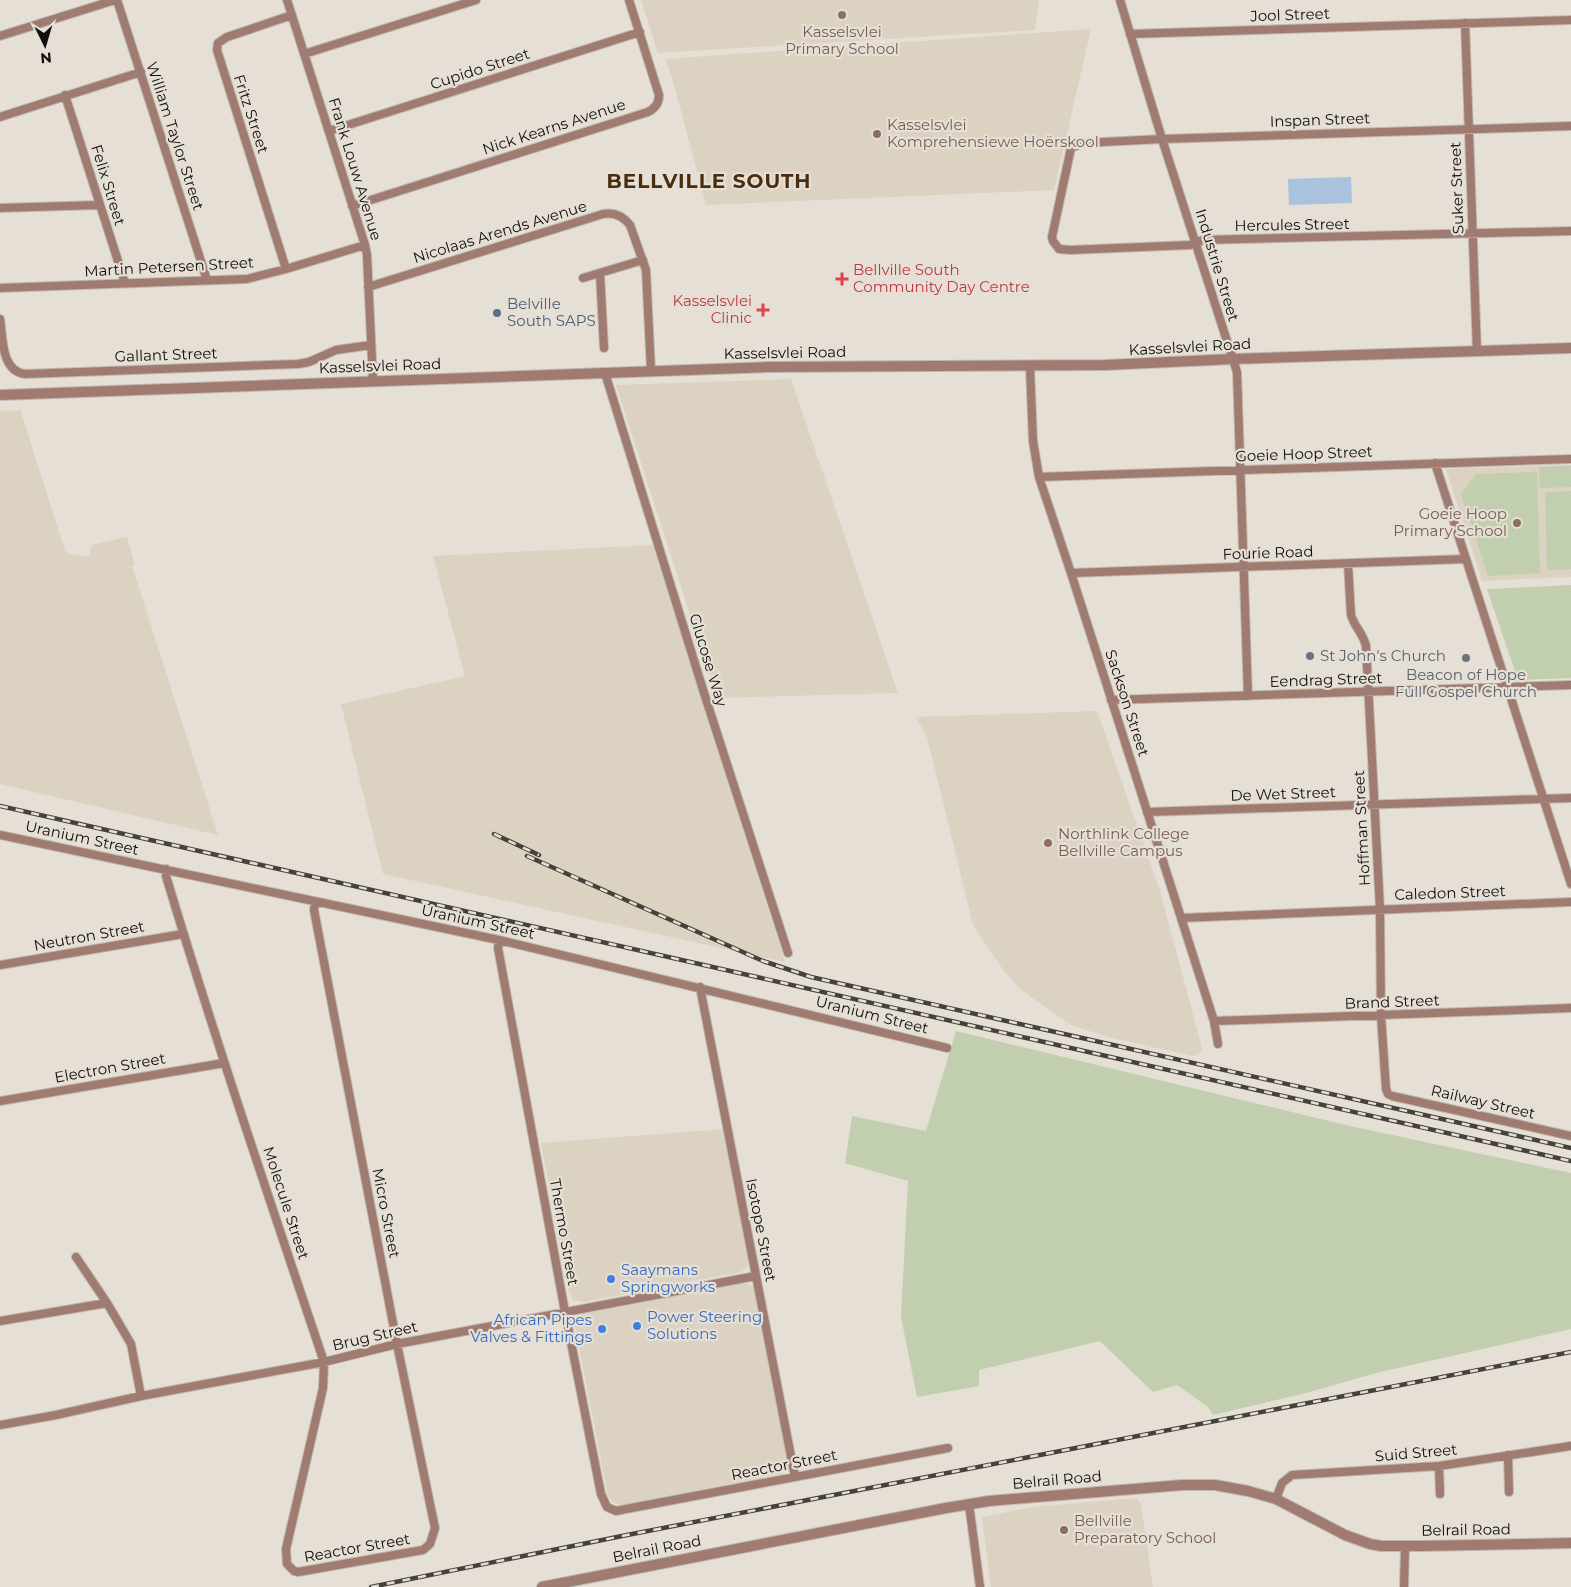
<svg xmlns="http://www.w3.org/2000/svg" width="1571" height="1587" font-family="Montserrat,sans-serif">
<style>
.built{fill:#dcd2c1}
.green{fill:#c1cfaf}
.water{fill:#a9c2dd}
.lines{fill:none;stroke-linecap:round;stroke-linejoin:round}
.minor-casing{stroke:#bfbab1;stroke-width:10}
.tertiary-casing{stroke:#bfbab1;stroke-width:12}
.minor{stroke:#9f7b71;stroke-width:8}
.tertiary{stroke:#9f7b71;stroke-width:10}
.rail-casing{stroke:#45423c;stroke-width:4.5}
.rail{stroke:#e5dfd5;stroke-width:2.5;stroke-dasharray:8;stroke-linecap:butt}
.education-dot{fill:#8d6e63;stroke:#e5dfd5;stroke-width:2}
.health-dot{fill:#e0444e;stroke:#e5dfd5;stroke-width:2}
.service-dot{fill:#5c6f8a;stroke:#e5dfd5;stroke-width:2}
.worship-dot{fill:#6b7280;stroke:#e5dfd5;stroke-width:2}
.shop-dot{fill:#3f7fe0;stroke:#e5dfd5;stroke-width:2}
.labels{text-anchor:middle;stroke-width:4.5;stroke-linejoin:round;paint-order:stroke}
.street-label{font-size:15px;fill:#110f0b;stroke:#e5dfd5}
.education-label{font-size:15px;fill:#785e54;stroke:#e5dfd5;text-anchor:start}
.health-label{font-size:15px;fill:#be3a42;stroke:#e5dfd5;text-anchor:start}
.service-label{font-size:15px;fill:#4e5e75;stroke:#e5dfd5;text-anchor:start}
.worship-label{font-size:15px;fill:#5b616d;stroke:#e5dfd5;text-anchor:start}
.shop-label{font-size:15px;fill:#366cbe;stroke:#e5dfd5;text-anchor:start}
.district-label{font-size:20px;font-weight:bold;letter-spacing:1px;fill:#492d0e;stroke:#e5dfd5}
</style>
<rect width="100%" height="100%" fill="#e5dfd5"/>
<!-- built -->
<path class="built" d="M641 0H1039L1035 30 658 53Z
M1091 29 1054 190 706 205 672 77 665 59Z
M791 379 898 693 717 698 616 385Z
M20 409 65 551 69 554 89 557 92 545 127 537 135 565 132 566 218 835 0 784V410L16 411Z
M1571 465V577L1482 581 1446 469Z
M655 545 697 687 785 962 383 874 341 704 465 676 433 556Z
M1097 711 1160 891 1201 1044 1202 1049 1199 1054 1193 1056 1108 1037 1071 1025 1020 989 1004 971 973 925 927 737 916 717Z
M724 1129 749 1261 747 1267 741 1272 584 1302 573 1300 569 1292 541 1143Z
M743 1283 751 1285 755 1290 788 1460 787 1469 779 1474 622 1505 613 1503 608 1496 575 1327 576 1319 583 1314Z
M1137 1498 1141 1504 1153 1587H991L982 1517 1032 1507Z"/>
<!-- green -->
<path class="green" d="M1571 466V487L1540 488 1539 467Z
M1537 472 1540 573 1488 576 1461 494 1476 474Z
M1571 491V569L1547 570 1545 492Z
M1571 585V678L1518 680 1487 589Z
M956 1031 1350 1126 1571 1173V1329L1380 1372 1302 1394 1213 1415 1208 1407 1177 1385 1153 1392 1100 1341 979 1370V1386L917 1397 901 1317 908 1181 845 1163 852 1116 926 1131Z"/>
<!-- water -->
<path class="water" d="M1351 177 1352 203 1289 205 1288 179Z"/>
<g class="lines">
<!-- minor casing -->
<g class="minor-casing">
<path id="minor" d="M117 0 207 280
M287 0 365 245 367 255 373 381
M1120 0 1162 139 1237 372 1248 696
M1465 23 1477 352
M1130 34 1571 20
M0 36 115 0
M304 54 476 0
M65 95 125 283
M0 117 141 72
M1571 126 1162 139 1083 143 1071 148 1052 237 1053 241 1059 249 1070 250 1190 245 1203 240 1571 231
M329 131 640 32
M352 206 648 112C655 108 659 104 659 95L629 0
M0 208 99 205
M286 269 217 50 218 43 227 37 292 15
M600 273 604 348
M583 278 643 260
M368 287 603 214C614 212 623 216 630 225L646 270 651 371
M0 288 247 279 286 269 365 245
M0 319C3 338 1 371 25 374L298 364 309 362 336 350 371 345
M1030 367 1033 441 1039 477 1071 573 1214 1021 1218 1044
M605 373 704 693 788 953
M1435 463 1571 884
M1039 477 1571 459
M1348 564 1351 615C1354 626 1364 635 1366 646L1380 909 1381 1016 1386 1089 1388 1094 1392 1096 1571 1136
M1071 573 1465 559
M1111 700 1571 685
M1147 812 1571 798
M0 835 499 940 947 1048
M166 869V876C215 1039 270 1201 324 1362L323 1388 286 1549 287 1564 294 1571 298 1572 423 1550 430 1544 435 1528 397 1344 314 910 315 902
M1181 918 1571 902
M499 940 498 948 565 1312 601 1494 607 1507 616 1511 626 1509 948 1448
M0 965 183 934
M700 987 795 1477
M1214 1021 1571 1008
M0 1101 224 1063
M76 1257 107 1303 131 1344 141 1396
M0 1321 107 1303
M0 1425 56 1415 141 1396 324 1362 397 1344 756 1276
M1508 1455 1509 1492
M1439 1466 1440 1494
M1276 1499 1282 1483 1292 1475 1439 1466 1571 1446
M969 1504 980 1587
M1404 1587 1405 1547"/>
</g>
<!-- tertiary casing -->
<g class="tertiary-casing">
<path id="tertiary" d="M0 395 768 367 1106 365 1233 359 1571 348
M542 1587 946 1508 989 1501 1182 1485H1215L1248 1491 1276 1499 1345 1535 1370 1544 1381 1546H1421L1571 1543"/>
</g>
<!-- minor -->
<use href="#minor" class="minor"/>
<!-- tertiary -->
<use href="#tertiary" class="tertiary"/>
<!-- rail casing -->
<g class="rail-casing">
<path id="rail" d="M0 806 1571 1161
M494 834 539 855
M527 856 763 961 811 977 1571 1148
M371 1587 622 1536 1571 1352"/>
</g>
<!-- rail -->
<use href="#rail" class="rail"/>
</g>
<!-- markers -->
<g class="education-dot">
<circle cx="842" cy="15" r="5"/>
<circle cx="877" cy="134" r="5"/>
<circle cx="1517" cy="523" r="5"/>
<circle cx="1048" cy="843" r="5"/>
<circle cx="1064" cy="1530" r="5"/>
</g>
<g class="health-dot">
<path d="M839.5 271.5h5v5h5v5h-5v5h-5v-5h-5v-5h5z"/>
<path d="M760.5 302.5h5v5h5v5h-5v5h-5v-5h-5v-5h5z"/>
</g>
<circle class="service-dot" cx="497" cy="313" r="5"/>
<g class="worship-dot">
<circle cx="1310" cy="656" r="5"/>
<circle cx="1466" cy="658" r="5"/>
</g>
<g class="shop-dot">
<circle cx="611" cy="1279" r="5"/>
<circle cx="637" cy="1326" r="5"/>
<circle cx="602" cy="1329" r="5"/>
</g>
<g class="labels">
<!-- street labels -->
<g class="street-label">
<text transform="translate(1290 15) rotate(-2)" y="5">Jool Street</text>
<text transform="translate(480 69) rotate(-18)" y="5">Cupido Street</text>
<text transform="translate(251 114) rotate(72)" y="5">Fritz Street</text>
<text transform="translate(1320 120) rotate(-2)" y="5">Inspan Street</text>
<text transform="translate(554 127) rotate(-18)" y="5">Nick Kearns Avenue</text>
<text transform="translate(175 136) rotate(72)" y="5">William Taylor Street</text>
<text transform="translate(355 169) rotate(73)" y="5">Frank Louw Avenue</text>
<text transform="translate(108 185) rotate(73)" y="5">Felix Street</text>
<text transform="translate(1457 188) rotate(-92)" y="5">Suker Street</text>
<text transform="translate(1292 225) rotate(-1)" y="5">Hercules Street</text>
<text transform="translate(500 232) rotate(-17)" y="5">Nicolaas Arends Avenue</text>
<text transform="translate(1217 265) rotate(73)" y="5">Industrie Street</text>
<text transform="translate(169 267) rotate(-3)" y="5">Martin Petersen Street</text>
<text transform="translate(1190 347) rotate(-3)" y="5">Kasselsvlei Road</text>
<text transform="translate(785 353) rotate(-1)" y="5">Kasselsvlei Road</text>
<text transform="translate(166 355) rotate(-2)" y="5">Gallant Street</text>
<text transform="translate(380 366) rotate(-2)" y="5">Kasselsvlei Road</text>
<text transform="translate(1304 454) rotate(-2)" y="5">Goeie Hoop Street</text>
<text transform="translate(1268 553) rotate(-2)" y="5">Fourie Road</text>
<text transform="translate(708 660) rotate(73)" y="5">Glucose Way</text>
<text transform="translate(1326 680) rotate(-2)" y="5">Eendrag Street</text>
<text transform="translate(1127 703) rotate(72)" y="5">Sackson Street</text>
<text transform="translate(1283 794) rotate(-2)" y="5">De Wet Street</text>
<text transform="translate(1362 828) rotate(-93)" y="5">Hoffman Street</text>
<text transform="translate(82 838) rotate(12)" y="5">Uranium Street</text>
<text transform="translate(1450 893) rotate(-2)" y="5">Caledon Street</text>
<text transform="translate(478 922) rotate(12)" y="5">Uranium Street</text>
<text transform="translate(89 936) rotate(-10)" y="5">Neutron Street</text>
<text transform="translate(1392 1002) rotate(-2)" y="5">Brand Street</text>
<text transform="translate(872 1015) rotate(14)" y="5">Uranium Street</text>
<text transform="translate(110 1068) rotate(-10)" y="5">Electron Street</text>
<text transform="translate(1483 1102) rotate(13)" y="5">Railway Street</text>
<text transform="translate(286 1203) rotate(72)" y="5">Molecule Street</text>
<text transform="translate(386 1213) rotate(79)" y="5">Micro Street</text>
<text transform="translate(761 1230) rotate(79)" y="5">Isotope Street</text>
<text transform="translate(564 1232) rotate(80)" y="5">Thermo Street</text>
<text transform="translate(375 1336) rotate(-13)" y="5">Brug Street</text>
<text transform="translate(1416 1453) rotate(-5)" y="5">Suid Street</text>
<text transform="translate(784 1465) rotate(-11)" y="5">Reactor Street</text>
<text transform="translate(1057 1480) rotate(-5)" y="5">Belrail Road</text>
<text transform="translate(1466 1530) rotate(-1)" y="5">Belrail Road</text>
<text transform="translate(357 1548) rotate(-10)" y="5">Reactor Street</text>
<text transform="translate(657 1549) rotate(-11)" y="5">Belrail Road</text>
</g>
<!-- education labels -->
<g class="education-label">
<text x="842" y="37" text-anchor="middle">Kasselsvlei<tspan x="842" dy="17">Primary School</tspan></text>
<text x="887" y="130">Kasselsvlei<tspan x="887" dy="17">Komprehensiewe Hoërskool</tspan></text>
<text x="1507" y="519" text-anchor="end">Goeie Hoop<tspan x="1507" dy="17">Primary School</tspan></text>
<text x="1058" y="839">Northlink College<tspan x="1058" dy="17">Bellville Campus</tspan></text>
<text x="1074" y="1526">Bellville<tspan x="1074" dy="17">Preparatory School</tspan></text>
</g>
<!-- health labels -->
<g class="health-label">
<text x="853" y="275">Bellville South<tspan x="853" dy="17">Community Day Centre</tspan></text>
<text x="752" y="306" text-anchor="end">Kasselsvlei<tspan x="752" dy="17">Clinic</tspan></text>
</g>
<!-- service labels -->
<g class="service-label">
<text x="507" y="309">Belville<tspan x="507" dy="17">South SAPS</tspan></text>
</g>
<!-- worship labels -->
<g class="worship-label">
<text x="1320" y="661">St John's Church</text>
<text x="1466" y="680" text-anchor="middle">Beacon of Hope<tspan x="1466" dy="17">Full Gospel Church</tspan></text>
</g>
<!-- shop labels -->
<g class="shop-label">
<text x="621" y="1275">Saaymans<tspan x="621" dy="17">Springworks</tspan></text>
<text x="647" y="1322">Power Steering<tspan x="647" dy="17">Solutions</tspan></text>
<text x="592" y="1325" text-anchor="end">African Pipes<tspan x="592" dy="17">Valves &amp; Fittings</tspan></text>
</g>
<!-- district labels -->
<g class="district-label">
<text x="709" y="188">BELLVILLE SOUTH</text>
</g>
</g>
<!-- north arrow -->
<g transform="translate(45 45) rotate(175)" stroke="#e5dfd5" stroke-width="4" paint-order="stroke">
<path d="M0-4L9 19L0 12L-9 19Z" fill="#110f0b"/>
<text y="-8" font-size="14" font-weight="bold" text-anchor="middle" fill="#110f0b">N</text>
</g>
</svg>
